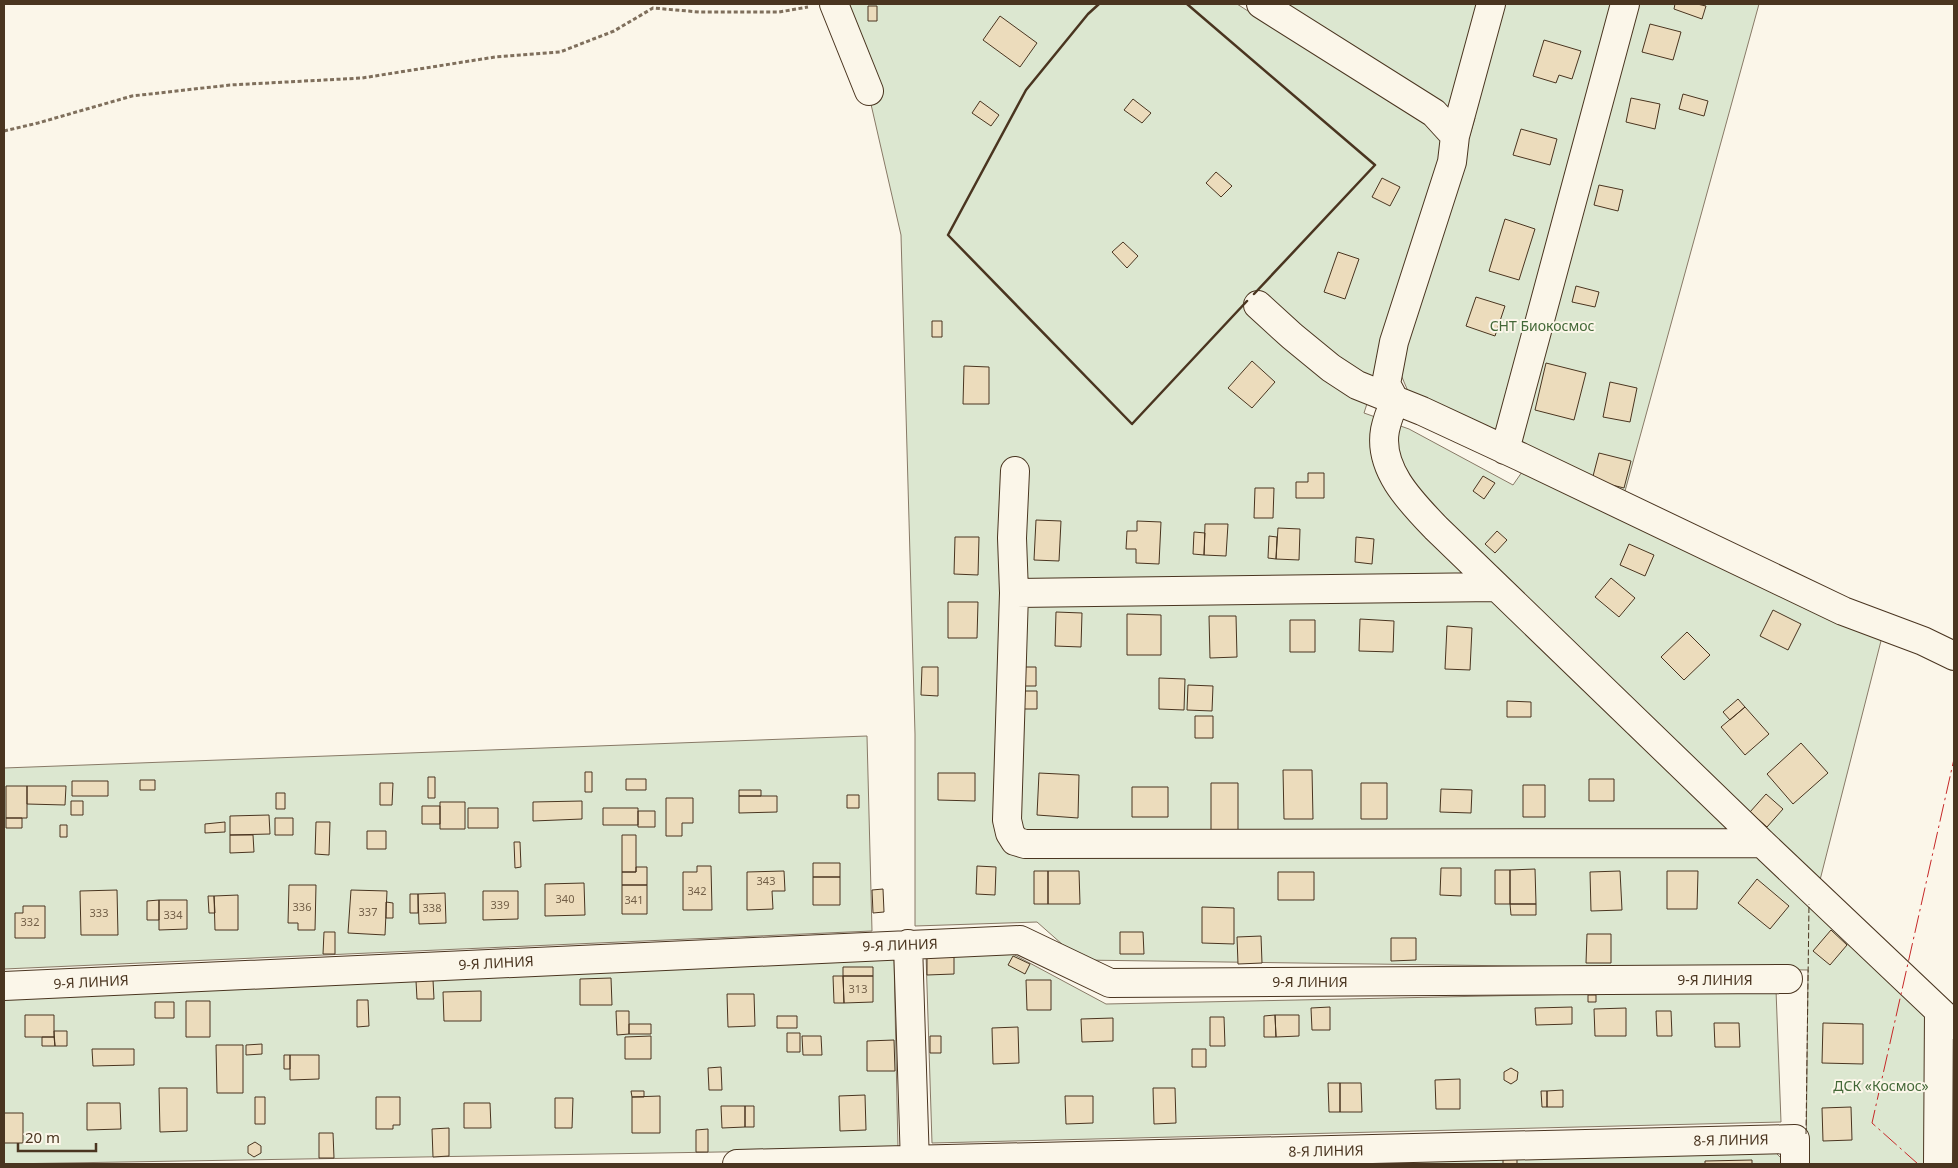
<svg xmlns="http://www.w3.org/2000/svg" width="1958" height="1168" font-family="'Noto Sans',sans-serif">
<style>
.green{fill:#dce7d0;stroke:#887966}
.building{fill:#ecdcbc;stroke:#4a3520}
.lines{fill:none;stroke-linecap:round;stroke-linejoin:round}
.minor-casing{stroke:#4a3520;stroke-width:30}
.path{stroke:#7f6f5c;stroke-width:3;stroke-dasharray:4 2.5;stroke-linecap:butt}
.minor{stroke:#fbf6e9;stroke-width:28}
.fence{stroke:#4a3520;stroke-width:1;stroke-dasharray:6 2.5;stroke-linecap:butt}
.wall{stroke:#4a3520;stroke-width:2.5}
.power{stroke:#c62828;stroke-width:1;stroke-dasharray:18 4 2.5 4;stroke-linecap:butt}
.labels{text-anchor:middle;stroke-width:4;stroke-linejoin:round;paint-order:stroke}
.number-label{font-size:11px;fill:#725f47}
.park-label{font-size:14px;fill:#436837;stroke:#fbf6e9}
.street-label{font-size:14px;fill:#4a3520;stroke:#fbf6e9}
</style>
<rect width="100%" height="100%" fill="#fbf6e9"/>
<!-- green -->
<path class="green" d="M848 4H1237L1442 135 1447 154 1364 413 1409 429 1513 485 1522 472 1883 633 1820 880 1954 1038V1164H1806L1808 970 1080 960 1037 922 915 926V734L901 235Z
M1280 4H1759L1622 502 1418 415 1399 370 1475 118 1460 117Z
M867 736 872 931 4 969V768Z
M1011 953 1106 1004 1776 990 1781 1122 932 1143 926 955Z
M894 958 898 1149 4 1164V997Z
M1772 1149 1784 1161V1164H1255Z"/>
<!-- building -->
<path class="building" d="M1675 4H1697L1706 6 1702 19 1674 9Z
M868 6H877V21H868Z
M1000 16 1037 43 1020 67 983 40Z
M1650 24 1681 32 1673 60 1642 52Z
M1544 40 1581 51 1572 79 1559 75 1556 83 1533 76Z
M1683 94 1708 101 1704 116 1679 109Z
M1631 98 1660 104 1655 129 1626 122Z
M1133 99 1151 113 1142 123 1124 110Z
M980 101 999 115 991 126 972 113Z
M1521 129 1557 139 1550 165 1513 155Z
M1216 172 1232 186 1221 197 1206 183Z
M1382 178 1400 187 1390 206 1372 197Z
M1599 185 1623 190 1618 211 1594 205Z
M1505 219 1535 229 1519 280 1489 271Z
M1123 242 1138 256 1127 268 1112 252Z
M1338 252 1359 259 1345 299 1324 292Z
M1576 286 1599 292 1595 307 1572 302Z
M1476 297 1505 306 1495 336 1466 326Z
M932 321H942V337H932Z
M1252 361 1275 382 1252 408 1228 388Z
M1546 363 1586 373 1574 420 1535 410Z
M964 366 989 367V404H963Z
M1610 382 1637 388 1630 422 1603 417Z
M1599 453 1631 461 1624 488 1592 480Z
M1308 473H1324V498H1296V482H1308Z
M1483 476 1495 483 1484 499 1473 491Z
M1255 488H1274L1273 518H1254Z
M1036 520 1061 521 1059 561 1034 560Z
M1137 521 1161 522 1159 564 1136 563V549H1126L1127 531H1137Z
M1205 524H1228L1226 556 1204 555Z
M1278 528 1300 529 1299 560 1276 559Z
M1497 531 1507 540 1495 553 1485 544Z
M1194 532 1205 533 1204 555 1193 554Z
M1269 536 1277 537 1276 559 1268 558Z
M955 537H979L978 575 954 574Z
M1356 537 1374 539 1372 564 1355 562Z
M1629 544 1654 555 1645 576 1620 565Z
M1611 578 1635 598 1619 617 1595 597Z
M948 602H978L977 638H948Z
M1773 610 1801 624 1788 650 1760 636Z
M1056 612 1082 613 1081 647 1055 646Z
M1127 614 1161 615V655H1127Z
M1209 616H1236L1237 657 1210 658Z
M1360 619 1394 621 1393 652 1359 651Z
M1290 620H1315V652H1290Z
M1447 626 1472 628 1470 670 1445 669Z
M1687 632 1710 655 1684 680 1661 657Z
M922 667H938V696L921 695Z
M1022 667H1036V686H1022Z
M1159 678 1185 679 1184 710 1159 709Z
M1188 685 1213 686 1212 711 1187 710Z
M1020 691H1037V709H1020Z
M1738 699 1745 707 1730 720 1723 712Z
M1507 701 1531 702V717H1507Z
M1745 707 1769 734 1745 755 1721 727Z
M1195 716H1213V738H1195Z
M1801 743 1828 773 1793 804 1767 774Z
M1283 770H1312L1313 819H1284Z
M585 772H592V792H585Z
M938 773H975V801L938 800Z
M1039 773 1079 775 1078 818 1037 815Z
M428 777H435V798H428Z
M626 779H646V790H626Z
M1589 779H1614V801H1589Z
M140 780H155V790H140Z
M72 781H108V796H72Z
M380 783H393L392 805H380Z
M1211 783H1238V830H1211Z
M1361 783H1387V819H1361Z
M1523 785H1545V817H1523Z
M6 786H27V818H6Z
M27 786H66L65 805 27 804Z
M1132 787H1168V817H1132Z
M1441 789 1472 790 1471 813 1440 812Z
M739 790H761V796H739Z
M276 793H285V809H276Z
M1766 794 1783 809 1767 827 1750 812Z
M847 795H859V808H847Z
M739 796H777V812L739 813Z
M666 798H693V823H682V836H666Z
M71 801H83V815H71Z
M582 801V819L533 821V802Z
M440 802H465V829H440Z
M422 806H440V824H422Z
M468 808H498V828H468Z
M603 808H638V825H603Z
M638 811H655V827H638Z
M269 815 270 834 230 835V816Z
M6 818H22V828H6Z
M275 818H293V835H275Z
M225 822V832L205 833V824Z
M316 822H330L329 855 315 854Z
M60 825H67V837H60Z
M367 831H386V849H367Z
M230 835H253L254 852 230 853Z
M622 835H636V872H622Z
M514 842H520L521 867 515 868Z
M813 863H840V877H813Z
M697 866H711L712 910H683V872H697Z
M977 866 996 867 995 895 976 894Z
M636 867H647V885H622V872H636Z
M1441 868H1461V896L1440 895Z
M1535 869 1536 904H1510V870Z
M1495 870H1510V904H1495Z
M784 871 785 891H772L773 909 747 910V872Z
M1034 871H1048V904H1034Z
M1048 871H1079L1080 904H1048Z
M1620 871 1622 910 1591 911 1590 872Z
M1667 871H1698L1697 909H1667Z
M1278 872H1314V900H1278Z
M813 877H840V905H813Z
M1757 879 1789 906 1770 929 1738 903Z
M584 883 585 915 545 916V884Z
M289 885H316L315 930H298V923H288Z
M622 885H647V914H622Z
M883 889 884 912 873 913 872 890Z
M117 890 118 935H81L80 891Z
M351 890 387 891 385 935 348 933Z
M483 891H518V919L483 920Z
M445 893 446 923 419 924 418 894Z
M410 894H418V913H410Z
M238 895V930H215L214 896Z
M208 896H214L215 913H209Z
M159 900H187V929L159 930Z
M159 900V920H147V901Z
M386 902 393 903V918H386Z
M1510 904H1536V915H1511Z
M23 906H45V938H15V913H23Z
M1202 907 1234 908V944L1202 943Z
M1831 930 1847 945 1830 965 1813 951Z
M324 932H335V954H323Z
M1120 932H1143L1144 954H1120Z
M1587 934H1611V963H1586Z
M1261 936 1262 963 1238 964 1237 937Z
M1391 938H1416V960L1391 961Z
M927 956H954V974L927 975Z
M1013 956 1030 964 1025 974 1008 965Z
M843 967H873V976H843Z
M833 976H843L844 1003H834Z
M843 976H873V1002L844 1003Z
M611 978 612 1005H580V979Z
M433 980 434 999H417L416 981Z
M1026 980H1051V1010H1027Z
M481 991V1021H444L443 992Z
M727 994H754L755 1026 728 1027Z
M1588 995H1596V1002H1588Z
M357 1000H368L369 1026 357 1027Z
M186 1001H210V1037H186Z
M155 1002H174V1018H155Z
M1330 1007V1030H1312L1311 1008Z
M1572 1007V1024L1536 1025 1535 1008Z
M1626 1008V1036H1595L1594 1009Z
M616 1011H629V1034L617 1035Z
M1656 1011H1671L1672 1036H1657Z
M25 1015H54V1037H25Z
M1275 1015H1299V1036L1276 1037Z
M1275 1015 1276 1037H1264V1016Z
M777 1016H797V1028H777Z
M1210 1017H1224L1225 1046H1210Z
M1113 1018V1041L1082 1042 1081 1019Z
M1714 1023H1739L1740 1047H1715Z
M1823 1023 1863 1024V1064L1822 1063Z
M629 1024H651V1034H629Z
M1018 1027 1019 1063 993 1064 992 1028Z
M54 1031H67V1046H55Z
M787 1033H800V1052H787Z
M651 1036V1059H625V1037Z
M802 1036H821L822 1055H803Z
M930 1036H941V1053H930Z
M42 1037H54L55 1046H42Z
M894 1040 895 1071H867V1041Z
M262 1044V1054L246 1055V1045Z
M216 1045H243V1093H217Z
M92 1049H134V1065L93 1066Z
M1192 1049H1206V1067H1192Z
M284 1055H290V1069H284Z
M290 1055H319V1079L290 1080Z
M721 1067 722 1090H709L708 1068Z
M1511 1068 1518 1072 1517 1080 1511 1084 1504 1080V1072Z
M1460 1079V1109H1436L1435 1080Z
M1328 1083H1340V1112H1329Z
M1340 1083H1361L1362 1112H1340Z
M159 1088H187V1131L160 1132Z
M1153 1088H1175L1176 1123 1154 1124Z
M1563 1090V1107H1547V1091Z
M631 1091H644V1097H632Z
M1541 1091H1547V1107H1542Z
M865 1095 866 1130 840 1131 839 1096Z
M660 1096V1133H632V1097Z
M1065 1096H1093V1123L1066 1124Z
M255 1097H265V1124H255Z
M376 1097H400V1125H393V1129H376Z
M555 1098H573L572 1128H555Z
M87 1103H120L121 1129 87 1130Z
M464 1103H490L491 1128H464Z
M721 1106H745V1127L722 1128Z
M745 1106H754V1127H745Z
M1851 1107 1852 1140 1823 1141 1822 1108Z
M4 1113H23V1143H4Z
M449 1128V1156L433 1157 432 1129Z
M708 1129V1152H696V1130Z
M319 1133H333L334 1158H319Z
M255 1142 261 1146V1153L254 1157 248 1153V1146Z
M1503 1157H1517V1164H1503Z
M1752 1160V1164H1705V1161Z"/>
<g class="lines">
<!-- minor casing -->
<g class="minor-casing">
<path id="minor" d="M834 4 869 91
M1261 4 1434 113 1455 136
M1491 4 1455 136 1452 162 1394 342 1386 384 1395 401C1391 410 1387 420 1385 430 1378 469 1411 502 1436 528L1762 843 1954 1025
M1258 305 1292 336 1331 368 1357 385 1422 411 1521 457 1843 611 1923 641 1954 656
M1505 450 1625 4
M1015 471 1012 538 1014 593 1007 820 1010 833 1015 841 1025 844 1762 843
M1014 593 1496 587
M908 944 915 1164
M4 986 1020 940 1110 983 1788 979
M737 1164 1795 1139V1164
M1938 1164 1939 1011"/>
</g>
<!-- path -->
<path class="path" d="M4 131 38 123 132 96 230 85 362 78 495 57 560 52 614 31 653 8 699 12H779L808 7"/>
<!-- minor -->
<use href="#minor" class="minor"/>
<!-- fence -->
<path class="fence" d="M1806 1134 1809 904"/>
<!-- wall -->
<path class="wall" d="M1099 4 1088 14 1026 90 948 235 1132 424 1247 301
M1187 4 1375 165 1254 294"/>
<!-- power -->
<path class="power" d="M1918 1164 1872 1123 1954 759"/>
</g>
<g class="labels">
<!-- number labels -->
<g class="number-label">
<text x="766" y="885">343</text>
<text x="697" y="895">342</text>
<text x="565" y="903">340</text>
<text x="634" y="904">341</text>
<text x="500" y="909">339</text>
<text x="302" y="911">336</text>
<text x="432" y="912">338</text>
<text x="368" y="916">337</text>
<text x="99" y="917">333</text>
<text x="173" y="919">334</text>
<text x="30" y="926">332</text>
<text x="858" y="993">313</text>
</g>
<!-- park labels -->
<g class="park-label">
<text x="1542" y="331">СНТ Биокосмос</text>
<text x="1881" y="1091">ДСК «Космос»</text>
</g>
<!-- street labels -->
<g class="street-label">
<text transform="translate(900 945) rotate(-2)" y="5">9-Я ЛИНИЯ</text>
<text transform="translate(496 963) rotate(-3)" y="5">9-Я ЛИНИЯ</text>
<text x="1715" y="985">9-Я ЛИНИЯ</text>
<text transform="translate(91 982) rotate(-3)" y="5">9-Я ЛИНИЯ</text>
<text x="1310" y="987">9-Я ЛИНИЯ</text>
<text transform="translate(1731 1140) rotate(-1)" y="5">8-Я ЛИНИЯ</text>
<text transform="translate(1326 1151) rotate(-1)" y="5">8-Я ЛИНИЯ</text>
</g>
</g>
<!-- border -->
<rect width="1958" height="1168" fill="none" stroke="#4a3520" stroke-width="10"/>
<!-- scale -->
<path d="M18 1143v8h78v-8" fill="none" stroke="#4a3520" stroke-width="2.5"/>
<text x="25" y="1143" font-size="15" fill="#4a3520" stroke="#fbf6e9" stroke-width="4" paint-order="stroke">20 m</text>
</svg>
